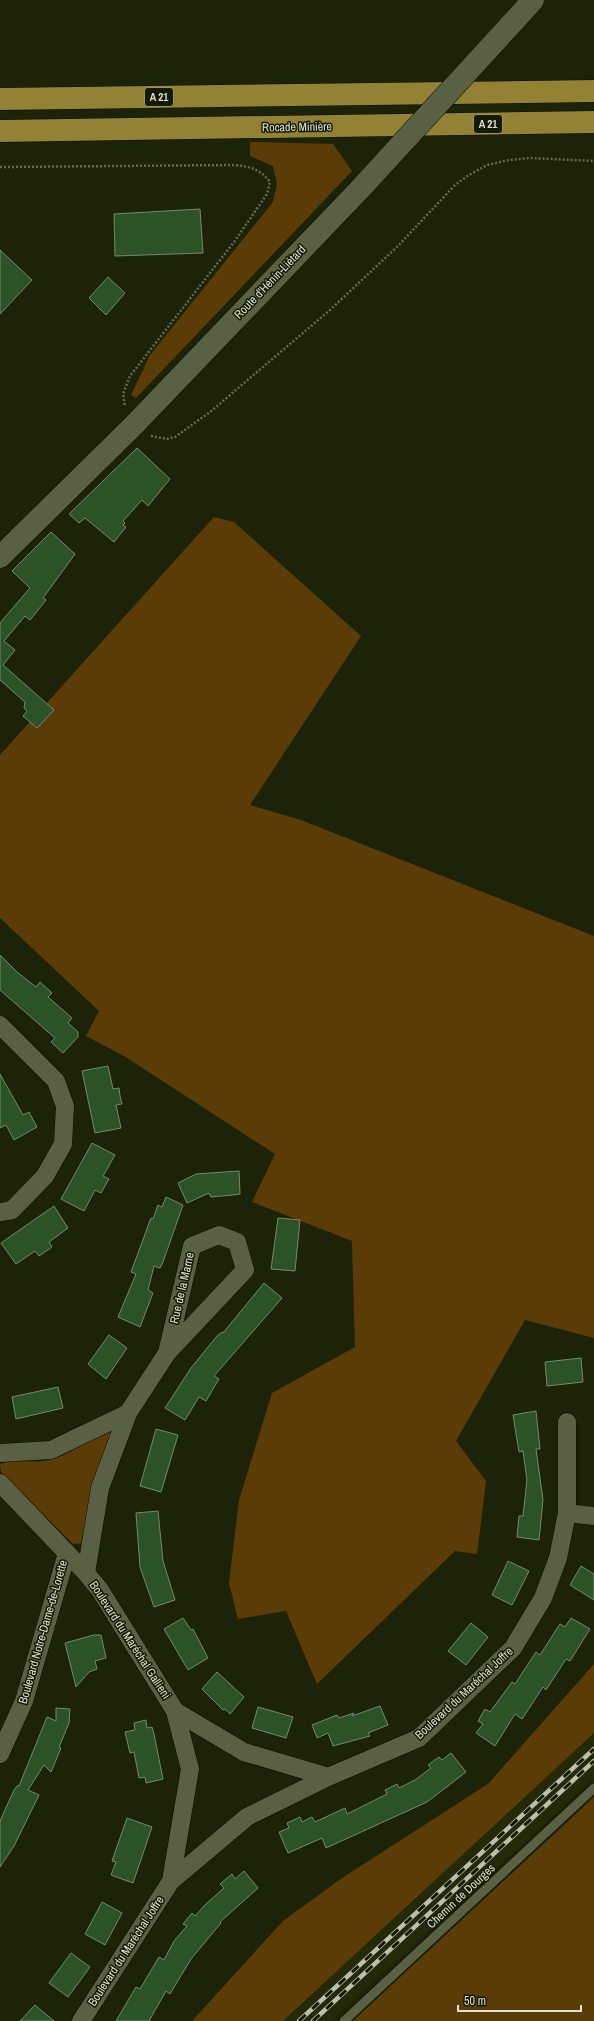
<svg xmlns="http://www.w3.org/2000/svg" width="594" height="2021" font-family="'Archivo Narrow',sans-serif">
<style>
.built{fill:#242a08}
.green{fill:#5c3c06}
.building{fill:#2b5327;stroke:#748971}
.lines{fill:none;stroke-linecap:round;stroke-linejoin:round}
.lane-casing{stroke:#080c00;stroke-width:10}
.street-casing{stroke:#080c00;stroke-width:19}
.secondary-casing{stroke:#080c00;stroke-width:23}
.highway-casing{stroke:#080c00;stroke-width:23}
.path{stroke:#646a53;stroke-width:2.5;stroke-dasharray:2 2;stroke-linecap:butt}
.lane{stroke:#596044;stroke-width:9}
.street{stroke:#596044;stroke-width:18}
.secondary{stroke:#596044;stroke-width:22}
.highway{stroke:#938234;stroke-width:22}
.rail-casing{stroke:#bbc0ae;stroke-width:4.5}
.rail{stroke:#141902;stroke-width:3;stroke-dasharray:9;stroke-linecap:butt}
.secondary-bridge-casing{stroke:#080c00;stroke-width:23;stroke-linecap:butt}
.secondary-bridge{stroke:#596044;stroke-width:22}
.labels{text-anchor:middle;stroke-width:3;stroke-linejoin:round;paint-order:stroke}
.shield{fill:#141902;stroke:#a0a593;stroke-width:1}
.shield-label{font-size:11px;font-weight:bold;fill:#dce1d1}
.street-label{font-size:12px;fill:#dce1d1;stroke:#141902}
</style>
<rect width="100%" height="100%" fill="#1d2308"/>
<!-- built -->
<path class="built" d="M594 1733V1778L331 2021H283Z"/>
<!-- green -->
<path class="green" d="M250 142 333 144 352 171 136 398 131 395 150 355 273 202 277 184 273 166 250 156Z
M214 517 234 522 361 636 250 805 301 820 594 936V1338L525 1320 456 1441 486 1481 477 1554 455 1551 317 1684 286 1611 238 1619 229 1583 239 1500 272 1393 355 1347 352 1241 252 1202 275 1154 124 1056 86 1036 99 1011 0 918V755Z
M103 1431 110 1432 111 1440 85 1543 73 1544 1 1472 0 1464C14 1458 33 1464 49 1460 69 1455 86 1442 103 1431Z
M594 1664V1733L283 2021H192L283 1921 342 1878 488 1784Z
M594 1797V2021H353Z"/>
<!-- building -->
<path class="building" d="M200 209 203 253 115 256 114 214Z
M0 250 32 280 0 314Z
M108 277 125 293 106 315 89 298Z
M137 448 170 479 148 506 142 500 123 521 125 523 123 525 126 527 114 542 85 518 79 523 69 514Z
M51 532 75 554 43 598 46 600 30 620 25 616 4 641 15 650 3 665 54 710 37 728 23 716 27 711 24 708 25 702 0 680V623L30 588 12 571Z
M0 955 17 972 36 987 40 982 52 993 48 997 72 1018 68 1023 78 1032V1037L63 1053 51 1042 55 1038 0 990Z
M108 1066 113 1089 119 1088 120 1096 122 1104 116 1105 121 1128 95 1133 82 1071Z
M0 1074 23 1115 29 1112 37 1127 14 1140 6 1125 0 1128Z
M92 1143 115 1155 103 1176 109 1179 101 1193 95 1190 84 1211 61 1199Z
M239 1171 240 1194 233 1195 211 1197 209 1193 187 1203 178 1183 196 1174Z
M166 1197 183 1205 163 1262 160 1268 154 1266 148 1290 153 1293 140 1327 118 1317 136 1274 131 1272 151 1218 153 1219 158 1205 162 1207Z
M54 1206 68 1228 49 1242 52 1247 39 1256 35 1251 16 1264 1 1243Z
M278 1218 300 1220 295 1271 271 1269Z
M264 1283 282 1298 214 1376 219 1379 206 1401 199 1397 185 1420 165 1408 191 1368 217 1336 222 1332 223 1333Z
M109 1335 127 1348 106 1379 88 1364Z
M581 1358 583 1382 547 1386 545 1362Z
M58 1387 63 1408 16 1419 12 1397Z
M536 1411 540 1449H536L543 1500 539 1540 517 1537 519 1516H523L527 1480 523 1451 519 1452 513 1415Z
M156 1429 178 1435 161 1492 140 1486Z
M158 1511 163 1561 175 1600 154 1607 140 1567 136 1513Z
M508 1561 529 1571 512 1605 492 1595Z
M581 1566 594 1574V1600L570 1585Z
M183 1618 191 1630 193 1629 208 1658 188 1670 164 1629Z
M571 1618 590 1629 570 1661 566 1659 546 1690 543 1687 522 1719 515 1714 495 1746 476 1733 483 1724 478 1721 485 1709 490 1712 512 1682 515 1684 536 1652 540 1655 560 1624 565 1627Z
M471 1623 488 1637 466 1665 448 1651Z
M94 1635H101L106 1658 95 1661 97 1669 89 1672 76 1687 65 1643Z
M217 1672 244 1697 230 1714 225 1709 223 1710 202 1689Z
M380 1706 388 1725 368 1733 370 1736 333 1746 328 1733 317 1738 312 1725 337 1715 339 1718 354 1713 352 1716Z
M258 1707 293 1717 286 1738 252 1728Z
M56 1708 70 1709 69 1723 59 1747 61 1748 51 1772 44 1765 28 1790 39 1795 14 1846 0 1867V1821L14 1790 18 1785 19 1786 47 1717 56 1721Z
M146 1720 147 1728 152 1727 154 1734 163 1779 146 1783 145 1777 139 1778 134 1752 130 1753 125 1732 135 1730 134 1723Z
M451 1753 466 1772 427 1802 326 1848 322 1838 288 1853 279 1832 289 1828 287 1823 300 1817 302 1822 312 1817 315 1822 345 1808 347 1814 387 1794 385 1790 397 1784 399 1788 415 1780 431 1768 428 1765 439 1757 442 1760Z
M127 1818 152 1827 133 1883 111 1875 116 1862 112 1861Z
M244 1871 258 1888 220 1922 221 1923 191 1959 170 1994 166 1991 149 2021H116L136 1987 140 1989 159 1957 164 1960 174 1941 187 1926 183 1924 192 1913 195 1916 206 1904 224 1888 220 1884 232 1874 235 1879Z
M102 1902 122 1913 105 1945 85 1934Z
M71 1953 90 1967 68 1997 49 1983Z
M35 2005 54 2021H20Z"/>
<g class="lines">
<!-- lane casing -->
<g class="lane-casing">
<path id="lane" d="M344 2021 594 1788"/>
</g>
<!-- street casing -->
<g class="street-casing">
<path id="street" d="M0 1025 56 1081 65 1106 63 1144 45 1176 12 1210 0 1212
M0 1453 51 1450 128 1413
M0 1483 86 1573 100 1590 175 1711 190 1769 171 1881
M567 1513 594 1516
M86 1573 100 1488 128 1413 167 1353 245 1270 237 1242 219 1235 192 1246 167 1353
M175 1711 244 1752 328 1777 419 1738 513 1648 543 1598 558 1558 567 1513V1422
M0 1754 24 1701 67 1553
M81 2021 171 1881 247 1817 328 1777"/>
</g>
<!-- secondary casing -->
<g class="secondary-casing">
<path id="secondary" d="M514 21 533 0
M0 557 135 424 361 188"/>
</g>
<!-- highway casing -->
<g class="highway-casing">
<path id="highway" d="M0 99 594 91
M0 131 594 122"/>
</g>
<!-- path -->
<path class="path" d="M0 167 235 165C251 167 260 169 270 182L267 194 234 242 130 376 123 394 125 407
M151 436 167 439 175 437 210 412 330 310 398 246 455 185 469 175 487 165 509 160 530 158 594 161"/>
<!-- lane -->
<use href="#lane" class="lane"/>
<!-- street -->
<use href="#street" class="street"/>
<!-- secondary -->
<use href="#secondary" class="secondary"/>
<!-- highway -->
<use href="#highway" class="highway"/>
<!-- rail casing -->
<g class="rail-casing">
<path id="rail" d="M299 2021 594 1749
M313 2021 594 1761"/>
</g>
<!-- rail -->
<use href="#rail" class="rail"/>
<!-- secondary-bridge casing -->
<g class="secondary-bridge-casing">
<path id="secondary-bridge" d="M361 188 514 21"/>
</g>
<!-- secondary-bridge -->
<use href="#secondary-bridge" class="secondary-bridge"/>
</g>
<g class="labels">
<!-- shield labels -->
<g class="shield">
<rect x="145" y="88" width="28" height="18" rx="3"/>
<rect x="474" y="115" width="28" height="18" rx="3"/>
</g>
<g class="shield-label">
<text x="159" y="101">A 21</text>
<text x="488" y="128">A 21</text>
</g>
<!-- street labels -->
<g class="street-label">
<text transform="translate(297 127) rotate(-1)" y="4">Rocade Minière</text>
<text transform="translate(270 282) rotate(-46)" y="4">Route d'Hénin-Liétard</text>
<text transform="translate(182 1288) rotate(-77)" y="4">Rue de la Marne</text>
<text transform="translate(43 1632) rotate(-74)" y="4">Boulevard Notre-Dame-de-Lorette</text>
<text transform="translate(130 1640) rotate(57)" y="4">Boulevard du Maréchal Gallieni</text>
<text transform="translate(464 1693) rotate(-43)" y="4">Boulevard du Maréchal Joffre</text>
<text transform="translate(461 1896) rotate(-43)" y="4">Chemin de Dourges</text>
<text transform="translate(126 1951) rotate(-57)" y="4">Boulevard du Maréchal Joffre</text>
</g>
</g>
<!-- scale -->
<path d="M458 2005v6h123v-6" fill="none" stroke="#dce1d1" stroke-width="2"/>
<text x="464" y="2005" font-size="12" fill="#dce1d1" stroke="#141902" stroke-width="3" paint-order="stroke">50 m</text>
</svg>
